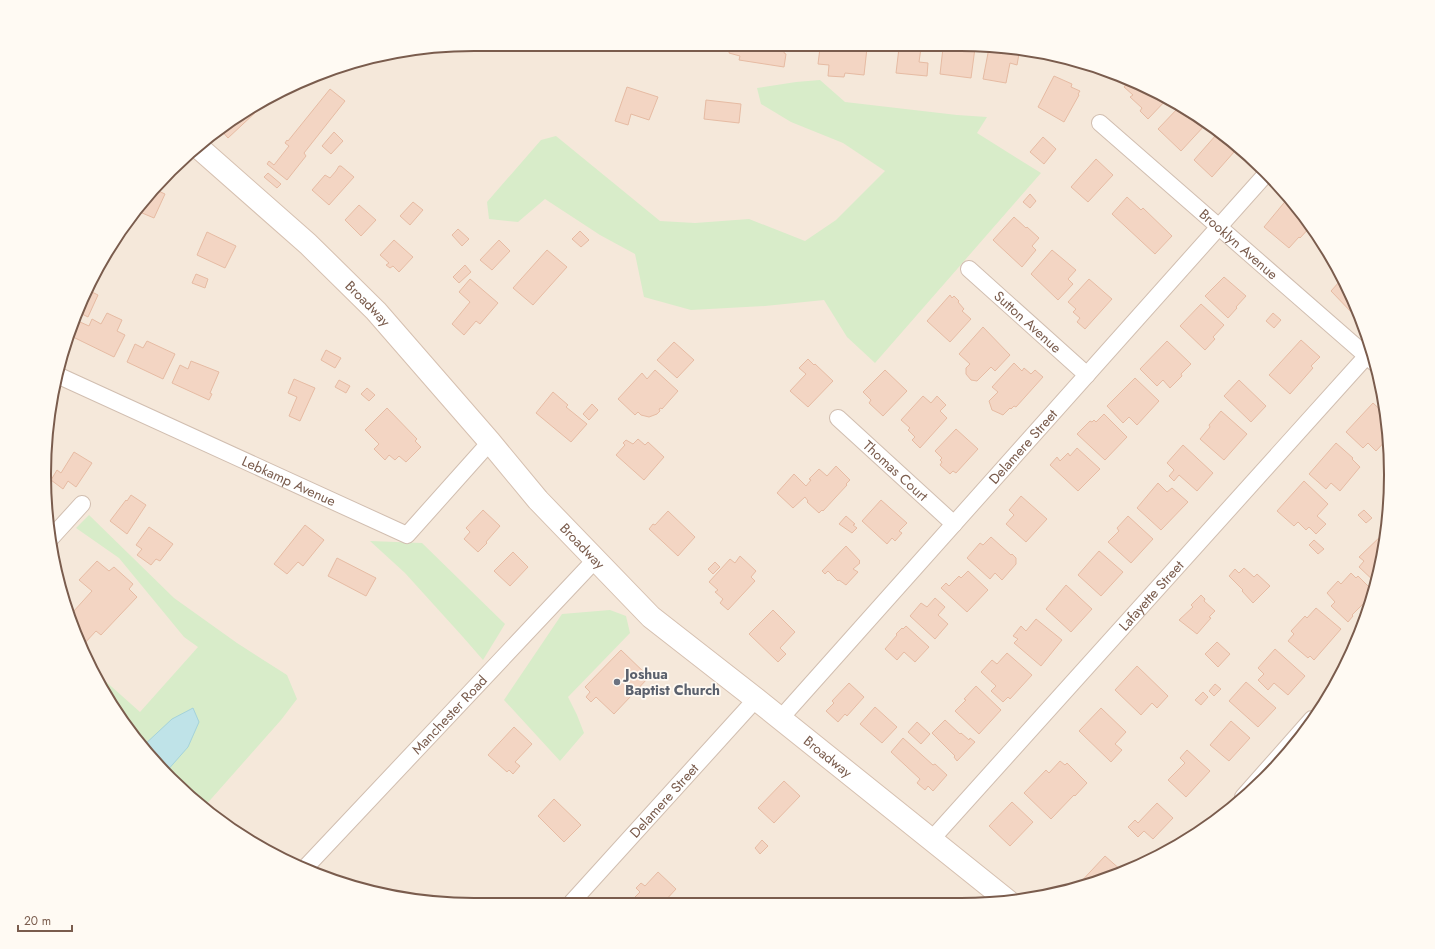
<svg xmlns="http://www.w3.org/2000/svg" width="1435" height="949" font-family="Jost,sans-serif">
<style>
.residential{fill:#f5e8da}
.green{fill:#d8ecc9}
.water{fill:#bfe3e8;stroke:#a5d3da}
.building{fill:#f3d5c3;stroke:#e6bba3}
.lines{fill:none;stroke-linecap:round;stroke-linejoin:round}
.street-casing{stroke:#d1beb0;stroke-width:18}
.secondary-casing{stroke:#d6c0b0;stroke-width:24}
.street{stroke:#fff;stroke-width:16}
.secondary{stroke:#fff;stroke-width:22}
.worship-dot{fill:#6b7280;stroke:#fffaf3;stroke-width:1.5}
.labels{text-anchor:middle;stroke-width:3.5;stroke-linejoin:round;paint-order:stroke}
.street-label{font-size:14px;fill:#7a5c4d;stroke:#fffaf3}
.worship-label{font-size:14px;font-weight:bold;fill:#5b616d;stroke:#fffaf3;text-anchor:start}
.rim{fill:none;stroke:#7a5c4d;stroke-width:2}
</style>
<rect width="100%" height="100%" fill="#fdf6ec"/>
<!-- residential -->
<path class="residential" d="M418 48H1017L1072 59 1151 88 1245 151 1302 213 1347 284 1376 363 1390 447 1387 531 1368 613 1333 690 1284 759 1222 816 1151 861 1072 890 988 904 418 901 336 882 284 861 190 798 133 737 102 690 59 586 45 503V446L59 363 77 310 133 212 170 170 235 117 336 67Z"/>
<!-- green -->
<path class="green" d="M820 80 845 102 957 115 987 117 977 133 1041 173 875 363 847 337 824 300 765 306 691 310 644 297 635 254 600 235 545 199 518 222 489 219 487 202 541 140 556 136 660 221 695 223 749 219 805 241 836 220 885 171 843 143 791 122 761 104 757 88 796 82Z
M89 515 174 598 237 643 287 675 297 699 281 720 204 807 190 798 133 737 102 690 94 671 140 712 198 647 184 637 119 558 76 528Z
M370 541 422 543 505 624 483 660 463 637 405 573Z
M610 610 626 616 630 633 568 697 577 715 584 733 560 761 504 700 562 614Z"/>
<!-- water -->
<path class="water" d="M193 708 199 722 188 747 166 772 142 747 172 719Z"/>
<!-- building -->
<path class="building" d="M730 48H785L784 53 786 54 784 67 739 60 740 56 729 53Z
M820 48H867L864 75 845 73 844 77 828 76 829 65 818 64Z
M899 48H921L919 62 928 63 927 76 896 73Z
M943 48H975L971 78 940 74Z
M989 48H1020L1017 65 1010 63 1006 83 983 79Z
M1054 76 1072 84 1071 87 1080 91 1078 94 1079 95 1064 122 1038 107Z
M1130 80 1151 88 1167 99 1148 119 1140 111 1142 108 1130 97 1133 95 1124 87Z
M627 87 658 97 649 120 631 114 628 125 615 121Z
M330 89 345 101 304 153 306 156 287 180 267 164 269 161 274 165 289 146 285 143 287 140 288 141Z
M706 100 741 104 739 123 704 119Z
M254 107 257 111 228 138 220 129 235 117Z
M1179 107 1205 125 1181 151 1158 129Z
M334 132 343 141 331 154 322 146Z
M1216 135 1234 152 1212 177 1194 160Z
M1043 137 1056 149 1044 164 1030 152Z
M1096 159 1113 175 1088 202 1071 187Z
M339 166H341L354 177 329 205 312 190 325 175 330 178 336 171Z
M268 173 281 184 277 188 264 177Z
M154 189 165 194 154 218 135 210Z
M1030 194 1036 201 1030 208 1023 202Z
M1127 197 1141 210 1143 208 1172 236 1155 254 1112 214Z
M1288 198 1302 213 1303 214 1301 216 1311 226 1300 238 1299 237 1289 248 1264 227Z
M413 202 423 210 410 225 400 216Z
M359 205 376 220 361 236 345 220Z
M1014 217 1026 228 1027 227 1039 238 1032 246 1036 250 1022 267 993 240Z
M458 229 469 239 462 246 452 235Z
M580 231 589 240 581 247 572 239Z
M207 232 236 246 225 268 197 255Z
M394 240 413 257 399 272 393 266 390 268 386 265 389 263 380 255Z
M499 240 510 251 492 270 480 260Z
M547 250 567 267 533 305 513 288Z
M1052 250 1076 270 1068 279 1073 284 1058 300 1031 274Z
M465 265 471 272 459 283 453 277Z
M196 274 208 279 205 288 192 283Z
M1342 276 1347 284 1358 313 1355 316 1331 291 1340 281 1339 280Z
M1224 277 1246 296 1236 307 1237 308 1228 318 1205 296Z
M470 279 498 303 480 324 476 321 464 335 452 324 470 302 459 292Z
M1089 279 1112 299 1085 329 1077 322 1080 318 1073 312 1076 309 1068 302Z
M90 291 98 295 88 317 80 313Z
M950 295 952 298 954 296 959 301 958 302 964 309 962 311 971 319 950 342 927 321Z
M1201 304 1224 325 1213 337 1215 339 1205 350 1180 326Z
M107 313 122 320 117 331 125 335 114 357 73 337 80 322 89 326 92 319 101 324Z
M1273 313 1281 320 1274 328 1266 321Z
M983 327 1010 355 995 371 991 367 977 381 971 380 966 374V368L970 364 959 354Z
M1301 340 1320 357 1311 366 1313 368 1290 394 1269 375Z
M147 341 175 354 163 379 127 362 135 344 143 348Z
M1167 341 1191 364 1181 374 1182 376 1170 388 1163 380 1157 386 1140 369Z
M674 342 694 360 677 378 657 360Z
M326 350 341 358 335 368 321 360Z
M808 359 814 365 815 364 833 381 808 407 790 391 806 374 799 368Z
M191 361 219 372 210 393 212 394 209 400 172 383 180 365 188 369Z
M1014 363 1022 371 1024 368 1031 374 1035 370 1043 377 1016 407 1014 406 1011 409 1010 408 1003 415 992 410 989 401 998 392 992 387Z
M655 370 678 391 662 409 661 408 659 409 660 411 657 414 649 417 641 415 638 412 635 415 618 399 642 373 647 379Z
M885 370 907 391 883 416 869 403 871 400 863 392Z
M1135 378 1159 401 1137 425 1129 417 1123 423 1107 406Z
M294 379 315 388 300 421 289 416 297 397 288 393Z
M339 380 350 386 346 393 335 387Z
M1239 380 1266 406 1251 422 1224 396Z
M367 388 375 395 369 401 361 394Z
M553 392 568 405 566 407 587 424 571 442 536 413Z
M923 396 931 403 937 396 946 405 940 411 947 418 920 448 912 440 915 437 908 430 910 428 901 420Z
M1373 403 1385 414 1389 437 1376 451 1368 443 1363 448 1346 432Z
M592 404 598 410 589 420 583 414Z
M387 408 417 439 415 441 421 447 406 462 399 456 395 460 389 455 385 460 374 449 379 444 365 430Z
M1221 411 1247 434 1224 460 1200 439 1210 427 1209 425Z
M1104 414 1127 437 1105 460 1077 434 1090 421 1092 422 1094 420 1096 422Z
M956 429 978 449 956 473 953 471 950 474 940 465 942 462 940 460 942 458 935 451Z
M638 439 645 445 648 442 664 457 644 480 616 455 625 445 623 443 626 440 633 444Z
M1336 443 1353 458 1352 459 1360 467 1340 491 1331 483 1326 489 1309 474Z
M1183 445 1213 473 1197 491 1179 475 1174 481 1169 476 1174 470 1167 463Z
M1077 448 1100 469 1078 491 1050 465 1057 457 1060 461 1068 453 1070 456Z
M74 452 92 463 76 487 68 481 63 489 51 480 57 470 61 473Z
M836 466 850 480 846 484 847 485 823 511 822 510 819 513 807 502 808 501 805 497 793 508 777 493 794 474 806 486 811 480 809 479 819 469 827 476Z
M1304 481 1328 504 1317 516 1326 524 1316 534 1309 527 1306 530 1298 522 1294 526 1277 511Z
M1158 483 1167 492 1172 488 1188 502 1161 530 1137 508Z
M131 495 146 505 127 534 110 521 126 500 127 501Z
M1021 496 1047 519 1026 542 1006 524 1014 515 1009 510Z
M881 500 907 523 899 531 902 533 895 541 892 538 887 544 862 521Z
M483 510 500 526 486 542 487 543 478 552 464 539 470 532 466 528Z
M1364 510 1372 518 1366 523 1358 515Z
M668 511 695 537 678 556 649 529 653 524 655 525Z
M846 516 855 524 853 525 857 528 852 533 839 524Z
M1128 516 1153 539 1131 563 1108 542 1119 531 1117 528Z
M305 525 324 540 303 566 298 562 287 574 274 564Z
M149 527 173 544 160 561 156 559 151 565 137 555 142 549 136 545Z
M1383 534 1386 537 1375 582 1359 567 1364 561 1359 557Z
M991 537 1011 555 1012 554 1016 558V564L1002 580 995 573 990 579 967 558 980 543 983 545Z
M1314 540 1324 549 1318 554 1309 545Z
M846 546 860 561 859 562 860 563 853 569 858 572 846 585 839 580 838 581 828 571 825 574 822 571Z
M1099 551 1123 572 1101 596 1078 575Z
M513 552 528 567 510 586 494 571Z
M740 556 756 571 751 577 755 581 728 610 720 603 723 599 715 592 718 590 709 582 730 559 735 563Z
M337 558 376 578 366 596 328 576Z
M97 561 109 571 114 567 133 584 129 589 137 597 101 635 96 631 83 645 67 605 73 612 92 591 79 580Z
M715 562 720 567 713 574 708 569Z
M1244 568 1254 577 1257 574 1270 586 1253 603 1242 591 1243 590 1229 576 1235 569 1239 573Z
M968 571 988 590 967 612 941 588 946 583 949 586 959 576 961 578Z
M1351 573 1356 578 1358 576 1373 591V594L1352 615 1353 616 1348 622 1331 606 1335 602 1327 593 1338 581 1341 584Z
M1066 585 1092 609 1071 632 1046 609Z
M1201 595 1205 599 1204 601 1215 611 1209 617 1211 618 1197 634 1179 620 1193 607 1191 605Z
M935 598 945 607 938 615 948 624 935 639 910 616 921 603 927 607Z
M1316 608 1341 629 1314 660 1310 656 1308 658 1288 641 1294 634 1291 631 1305 616 1307 618Z
M773 610 795 632 780 648 786 654 778 662 749 634Z
M1036 619 1062 640 1041 666 1014 643 1018 639 1013 636 1021 626 1026 631Z
M906 626 929 647 915 662 904 652 897 660 885 649 897 635 896 634 902 628 903 629Z
M1217 642 1230 654 1218 667 1205 654Z
M1275 649 1305 676 1288 695 1274 683 1268 690 1258 680 1264 674 1258 668Z
M621 650 649 677 614 714 596 697 591 702 586 697 590 692 585 687Z
M1007 653 1032 675 1010 699 1008 697 1003 702 991 691 996 686 981 672 992 660 997 664Z
M1137 666 1168 696 1157 708 1152 703 1141 715 1115 690Z
M1246 682 1276 708 1258 727 1229 701Z
M849 683 864 697 847 716 845 714 838 722 826 711 834 703 832 701Z
M1215 684 1221 689 1214 696 1209 691Z
M976 686 1001 710 979 734 955 711 966 700 964 699Z
M1203 692 1208 697 1201 705 1195 700Z
M875 707 897 727 882 743 860 724Z
M1101 708 1126 732 1115 744 1122 750 1111 762 1079 731Z
M945 720 960 734 961 733 969 740 970 738 975 742 957 761 954 757 955 756 932 733Z
M1231 721 1250 738 1229 761 1210 745Z
M917 722 930 734 921 744 908 732Z
M514 727 532 744 515 762 520 766 513 774 509 770 507 772 488 755Z
M903 738 933 765 935 764 947 775 933 791 928 786 925 790 917 783 920 779 891 752Z
M1187 750 1210 771 1186 797 1168 780 1185 763 1180 758Z
M1060 761 1065 765 1067 763 1087 783 1075 796 1074 795 1051 819 1024 793 1046 770 1049 773Z
M784 781 800 796 774 823 758 808Z
M554 799 581 825 564 842 538 816Z
M1012 802 1033 822 1010 846 989 826Z
M1157 803 1173 818 1153 839 1144 831 1138 837 1128 827 1135 820 1138 823Z
M762 840 768 846 760 854 755 848Z
M1105 856 1122 871 1077 888 1076 887Z
M658 872 676 889 664 902H635L632 900 640 892 636 888 641 883 645 886Z"/>
<g class="lines">
<!-- street casing -->
<g class="street-casing">
<g id="street">
<path id="s1" d="M1100 123 1377 365"/>
<path id="s2" d="M969 269 1087 375"/>
<path id="s3" d="M57 375 407 535 490 442"/>
<path id="s4" d="M838 418 954 524"/>
<path d="M51 538 82 504"/>
<path id="s5" d="M780 719 1266 174"/>
<path d="M1243 797 1312 719"/>
<path id="s6" d="M931 840 1372 350"/>
<path id="s7" d="M304 869 595 560"/>
<path id="s8" d="M572 902 756 699"/>
</g>
</g>
<!-- secondary casing -->
<g class="secondary-casing">
<g id="secondary">
<path id="s9" d="M198 147 308 244 376 311 490 442 538 500 651 617 756 699 1008 901"/>
</g>
</g>
<!-- street -->
<use href="#street" class="street"/>
<!-- secondary -->
<use href="#secondary" class="secondary"/>
</g>
<!-- markers -->
<circle class="worship-dot" cx="617" cy="682" r="4"/>
<g class="labels">
<!-- street labels -->
<g class="street-label">
<text dy="5" stroke="none"><textPath href="#s1" startOffset="184">Brooklyn Avenue</textPath></text>
<text dy="5" stroke="none"><textPath href="#s9" startOffset="231">Broadway</textPath></text>
<text dy="5" stroke="none"><textPath href="#s2" startOffset="79">Sutton Avenue</textPath></text>
<text dy="5" stroke="none"><textPath href="#s5" startOffset="365">Delamere Street</textPath></text>
<text dy="5" stroke="none"><textPath href="#s4" startOffset="78">Thomas Court</textPath></text>
<text dy="5" stroke="none"><textPath href="#s3" startOffset="255">Lebkamp Avenue</textPath></text>
<text dy="5" stroke="none"><textPath href="#s9" startOffset="555">Broadway</textPath></text>
<text dy="5" stroke="none"><textPath href="#s6" startOffset="329">Lafayette Street</textPath></text>
<text dy="5" stroke="none"><textPath href="#s7" startOffset="212">Manchester Road</textPath></text>
<text dy="5" stroke="none"><textPath href="#s9" startOffset="879">Broadway</textPath></text>
<text dy="5" stroke="none"><textPath href="#s8" startOffset="137">Delamere Street</textPath></text>
</g>
<!-- worship labels -->
<g class="worship-label">
<text x="625" y="679">Joshua<tspan x="625" dy="16">Baptist Church</tspan></text>
</g>
</g>
<!-- crop -->
<path d="M0 0H1435V949H0ZM474 51H961A423 423 0 0 1 1384 474V475A423 423 0 0 1 961 898H474A423 423 0 0 1 51 475V474A423 423 0 0 1 474 51Z" fill="#fffaf3" fill-rule="evenodd"/>
<path class="rim" d="M474 51H961A423 423 0 0 1 1384 474V475A423 423 0 0 1 961 898H474A423 423 0 0 1 51 475V474A423 423 0 0 1 474 51Z"/>
<!-- scale -->
<path d="M18 925v6h54v-6" fill="none" stroke="#7a5c4d" stroke-width="2"/>
<text x="24" y="925" font-size="12" fill="#7a5c4d" stroke="#fffaf3" stroke-width="3" paint-order="stroke">20 m</text>
</svg>
